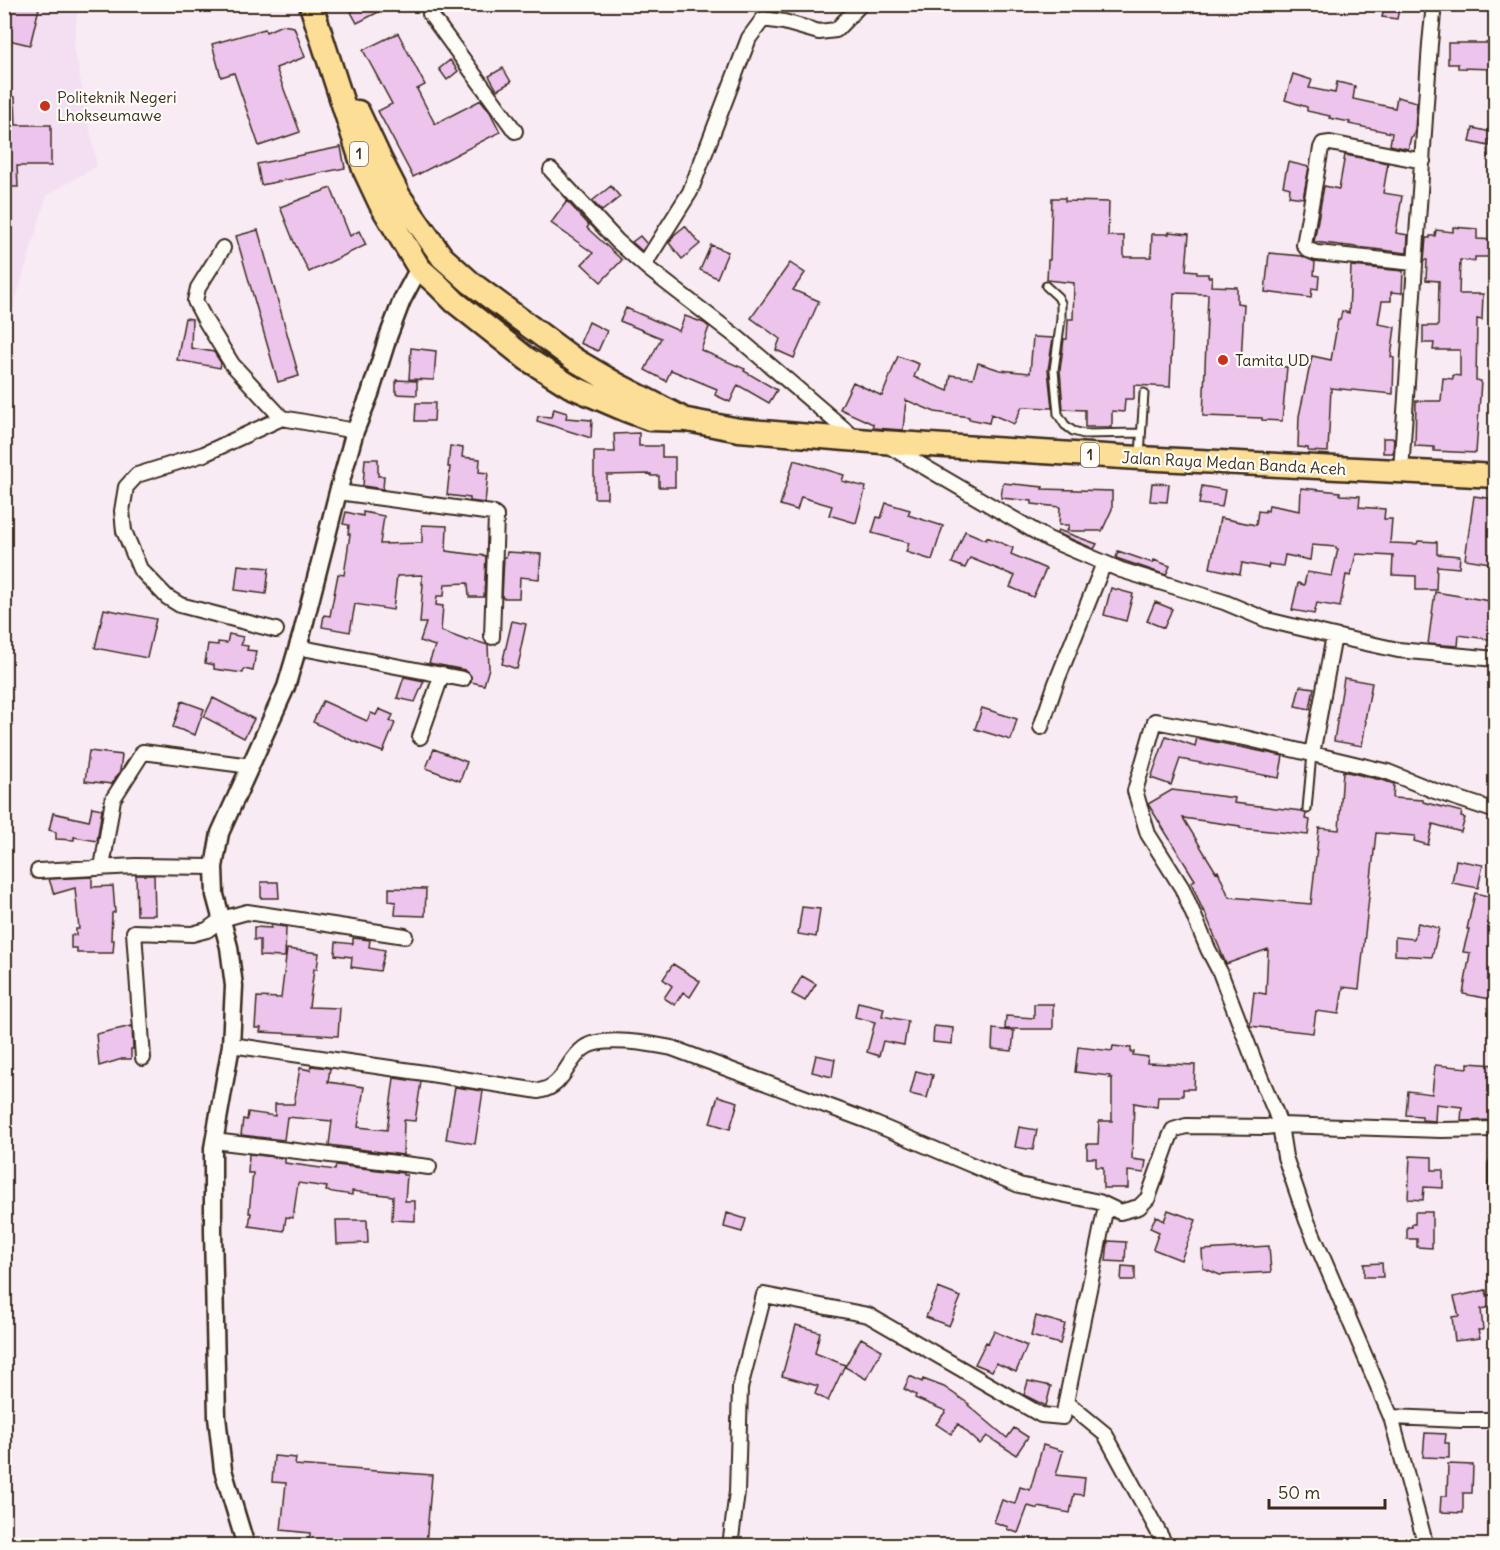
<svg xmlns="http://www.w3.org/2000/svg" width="1500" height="1550" font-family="Delius,sans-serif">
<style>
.built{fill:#f4dff2}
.building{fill:#ecc4ec;stroke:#3b2a1e;stroke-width:1.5}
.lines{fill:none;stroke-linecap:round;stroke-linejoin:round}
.service-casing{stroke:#3b2a1e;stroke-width:11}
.minor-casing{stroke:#3b2a1e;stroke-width:18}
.tertiary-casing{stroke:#3b2a1e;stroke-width:21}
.trunk-casing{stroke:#3b2a1e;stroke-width:27}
.service{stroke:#fdfcf7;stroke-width:7}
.minor{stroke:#fdfcf7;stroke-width:14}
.tertiary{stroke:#fdfcf7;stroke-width:16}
.trunk{stroke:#fdde96;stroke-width:22}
.poi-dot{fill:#c8321e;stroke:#fdfcf7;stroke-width:2}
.labels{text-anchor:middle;stroke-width:4.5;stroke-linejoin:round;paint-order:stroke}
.shield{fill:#fdfcf7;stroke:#75695f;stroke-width:1.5}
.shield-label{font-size:15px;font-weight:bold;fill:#3b2a1e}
.poi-label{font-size:16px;fill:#3b2a1e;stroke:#fdfcf7;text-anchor:start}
.street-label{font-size:16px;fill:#3b2a1e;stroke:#fdfcf7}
</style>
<rect width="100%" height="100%" fill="#f8ebf4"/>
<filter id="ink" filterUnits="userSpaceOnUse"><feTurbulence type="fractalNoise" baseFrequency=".0167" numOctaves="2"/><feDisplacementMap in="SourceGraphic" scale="12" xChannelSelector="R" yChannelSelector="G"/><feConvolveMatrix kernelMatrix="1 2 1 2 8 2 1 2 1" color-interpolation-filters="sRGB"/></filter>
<g filter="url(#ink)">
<!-- built -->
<path class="built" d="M5 5H78L74 46 97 166 47 195 9 323 5 327Z"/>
<!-- building -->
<path class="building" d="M4 4H40L30 45 4 39Z
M366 4H394L357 23 351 12Z
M1385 4H1400L1397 19 1382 17Z
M282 25 294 27 305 57 276 68 300 132 259 146 234 73 221 77 212 44 265 29 266 32Z
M398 33 425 85 417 89 435 124 481 100 490 112 500 132 413 177 378 111 392 104 363 50Z
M1448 43H1496V69L1458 68V64H1448Z
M450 60 458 71 447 80 439 69Z
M503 68 511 82 497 90 489 76Z
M1293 74 1312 80 1309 88 1335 93 1337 82 1355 86 1353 99 1395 108 1397 97 1417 102 1415 129 1413 137H1411L1408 149 1390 145 1392 133 1349 124 1350 122 1329 118 1330 116 1307 111V107L1285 100Z
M4 97H15L16 125H51V166H17L18 187H4Z
M1473 128 1491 132 1489 146 1470 142Z
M341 147 345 168 261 185 257 164Z
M1345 155 1388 163 1383 193 1402 196 1396 233 1408 235 1407 253 1314 242 1324 186 1339 189Z
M1288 162 1309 167 1303 198 1289 196 1290 188 1283 186Z
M611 186 620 197 602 211 592 201Z
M331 188 350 236 359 231 366 245 309 272 294 242 280 207Z
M1052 198H1065V201L1109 202 1108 236H1124V257H1151L1152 234H1169V232L1189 234 1186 270 1197 271V274H1208V277H1212L1211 286 1237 287V303L1244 304 1241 364 1287 367 1282 421 1262 420V418L1203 416 1208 294 1174 293 1170 387 1134 385V399H1125L1124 412 1112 411V427H1085V410L1063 409 1060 370 1064 339H1067L1068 319H1073L1074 283 1047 280 1048 260H1050Z
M567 201 589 225 587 228 622 260 601 282 582 264 593 253 551 223Z
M685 226 700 244 682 259 669 243 674 235Z
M1453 227 1477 229V239L1496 240V257H1475V261L1460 260 1459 294H1483L1482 320 1477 319 1476 380 1481 381 1476 453 1434 451V447L1415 446 1416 401H1441L1443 378 1453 379V375L1460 376V350H1433L1434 343H1423V326H1438L1439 281 1426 280 1427 260H1424L1426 238H1430V236H1435L1436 230 1453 232Z
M258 230 299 376 278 382 236 236Z
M640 236 647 244 642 251 632 242Z
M711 245 728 252 717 278 700 270Z
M1269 253 1302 256 1315 262 1314 275 1319 276 1318 289 1312 288 1311 298 1265 292Z
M790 263 805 273 793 290 819 301 794 358 776 350 780 339 751 318Z
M1351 266 1403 271 1402 293 1391 292V301H1382L1378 324 1395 327 1391 357 1394 358 1393 394 1331 388 1328 452 1308 451V448L1298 447 1299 416 1312 356 1331 360 1338 320H1340L1342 311 1349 313Z
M626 308 679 331 685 316 704 323 709 327 701 350 745 369 744 371 777 390 769 403 738 385 730 402 715 395 717 389 671 370 666 381 645 370 661 338 620 321Z
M185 318 192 319 191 348 214 352 221 363 220 368 177 360Z
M589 322 607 331 598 351 580 343Z
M1033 337 1053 338 1048 370 1052 408 1022 407 1014 424 991 414 989 423 969 419V417L935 412 906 400 903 430 873 428V424L840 409 853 382 882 396 898 356 919 364 914 377 948 391 951 375 973 378 978 363 1000 370 1030 373Z
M411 348 436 351 434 380 409 379Z
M396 380 417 381V395L396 394Z
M416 403H435L434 421H415Z
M554 409 567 413 566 418 592 420 591 438 537 421 538 416 551 417Z
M639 433V446H662V457H675V487H659V476H651V474L607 475V498H594V452H615L614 434Z
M1383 438H1394L1393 453H1383Z
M450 446 463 448 462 457 480 459 479 472 488 473 485 503 470 501V498L447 495 450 467H448Z
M365 459H378V476H384L383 489 363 486Z
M794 460 844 475 842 481 866 487 856 523 829 515 832 506 801 497 797 510 780 505Z
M1003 483 1043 487 1042 489 1112 491V509L1102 531H1067L1069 525H1059L1060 507 1032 504V501L1001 498Z
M1152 483 1169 484 1167 502 1150 501Z
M1202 486 1225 490 1222 507 1199 504Z
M1301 488 1340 492V495L1360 496 1359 507 1385 509 1384 519H1392L1390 543 1417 544 1418 541 1437 542V554L1460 556 1459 568 1437 566 1436 590H1416V576L1392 575 1393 556 1356 554 1351 576 1346 575 1340 607 1317 603 1314 614 1292 610 1298 583 1304 585 1307 572 1332 576 1338 549H1336V547L1312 545 1310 560 1285 555 1283 566 1269 564 1268 568 1242 563 1240 574 1210 568 1220 518 1256 525 1258 511 1265 512V510L1268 511 1269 505 1300 511Z
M1474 496 1494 499 1491 523H1496V564L1465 559Z
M886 503 910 510 908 515 943 526 932 560 906 552 909 543 872 533 877 517 881 518Z
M346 512 363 516V512L384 516 380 544 422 543V525L447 526 446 551 486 556 484 597H469L468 583 445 584 444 596H437L436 605 443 606 441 631 468 641 469 639 488 645 489 668 484 685 471 682V676L465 670 429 663 435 646 420 641 426 623H420L423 584H422V575L397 576 393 610 355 604 350 632 322 627 324 615 330 616 338 574 344 575 350 534H348L349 525 343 524Z
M1058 530 1097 544 1094 549 1057 533Z
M965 531 986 540 987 537 1013 548 1011 554 1046 569 1033 597 1010 587 1015 576 970 558 965 568 952 563Z
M1118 551 1153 563 1154 560 1170 566 1166 575 1116 558Z
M507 552 541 554 539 579 520 577 519 598H502L504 557H506Z
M238 565 269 568 266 594 235 590Z
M1111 588 1133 594 1126 621 1104 615Z
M1435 592 1496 602 1494 640 1459 635 1458 646 1428 644Z
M1155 602 1172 609 1164 628 1147 621Z
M104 609 156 619 147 658 95 648Z
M512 621 526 624 520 652 521 653 517 669 502 664Z
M229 634 243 637 241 645 248 646 247 650 256 651 253 671 244 669 243 673 214 669V665L205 663 208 644 218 645V642L227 643Z
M404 677 424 681 415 702 397 698Z
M1344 678 1372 683 1365 720 1366 721 1362 746 1334 741Z
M1300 686 1314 688 1310 709 1295 706Z
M213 698 254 719 244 738 204 717Z
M182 701 204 709 195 735 173 727Z
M323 701 367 721 371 713 376 715 379 709 393 715 390 721 395 723 383 752 353 741 313 722Z
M982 708 1017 719 1011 740 975 729Z
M1166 736 1195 746 1197 738 1283 756 1279 778 1180 759 1171 785 1151 778Z
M434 749 467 762 460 781 426 768Z
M89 751 122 755 120 771 112 784 85 781Z
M1343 771 1385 781 1394 784 1393 798 1423 800V802L1462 812 1461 817 1465 818 1461 832 1433 824 1428 845 1414 841 1415 836 1376 833 1359 989 1343 987 1339 1014 1316 1011 1313 1033 1250 1026 1254 992 1266 994 1268 949 1226 964 1204 910 1203 911 1191 882 1195 880 1148 804 1172 790 1235 798 1234 803 1302 811 1306 814 1305 819 1310 820 1308 835 1240 828V826L1183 818 1216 872 1218 871 1229 897 1311 904 1319 828 1339 830Z
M92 807 102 809 97 841 74 837V840L56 839V832L49 830 53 813 89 821Z
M1456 860 1483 865 1478 888 1452 883Z
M136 875H154L155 915H137Z
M92 877V887L113 886 115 912 112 913 111 940H114L113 953H77V948H71V935H76V929H79L75 888 54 894 49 879Z
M261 882H278L279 898H261Z
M389 888 426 889 425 916 395 915 396 902 389 901Z
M1475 893 1496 898V1000L1463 994 1470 953 1463 952 1469 929H1467Z
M802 907 820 909 816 937 798 934Z
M1418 923 1439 928 1432 957 1395 955V937L1414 939Z
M271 925 286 927 285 957 260 956V940H254V927L271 928Z
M353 938 370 940 369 947 385 950 380 971 351 967 352 957 335 955 336 942 353 944Z
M287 949 319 953 317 969H314L309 1007 340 1008 338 1036 260 1032 261 1028H255L257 997 281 998Z
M673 964 700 981 690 997 683 992 675 1005 664 998 672 986 663 979Z
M802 976 816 984 805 1001 792 994Z
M858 1002 884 1008 882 1016 908 1021 904 1045 883 1041 879 1056 867 1052 875 1022 855 1017Z
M1034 1004H1053V1029H1005L1006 1016 1034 1018Z
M132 1026 133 1049H131V1059H122L99 1066 96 1034Z
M934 1026 953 1028 952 1044 933 1042Z
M993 1029 1014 1031 1012 1051 992 1049Z
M1113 1046 1131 1048V1052H1134L1133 1055 1148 1057 1147 1063 1195 1065 1194 1089H1183V1096H1158L1157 1107 1134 1103 1132 1159 1146 1161 1144 1173 1128 1171V1188H1103V1167H1096V1158H1087V1144H1098L1099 1121H1112V1078H1109L1110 1076 1075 1072 1078 1047 1112 1051Z
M816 1055 835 1059 832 1077 812 1072Z
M1468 1063 1496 1065V1084H1494L1492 1120 1461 1121 1462 1107 1436 1104 1435 1121 1422 1120V1116L1406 1115 1408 1091 1432 1094 1435 1065 1468 1068Z
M311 1066 330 1068 328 1082 364 1087 358 1127 387 1130 394 1078 421 1082 415 1121 404 1120 403 1155 329 1145 332 1121 287 1117 284 1140 241 1135 243 1119 247 1120 248 1112 275 1116V1104H294L300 1068 310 1070Z
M916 1071 933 1075 927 1098 910 1094Z
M455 1087 483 1091 475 1144 446 1139Z
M718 1096 738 1102 730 1129 710 1123Z
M1019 1127 1037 1130 1033 1150 1015 1147Z
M249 1154 282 1158 285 1159V1163L335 1170 336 1165 403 1173V1175H407L405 1201H415V1221L392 1220 393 1196 352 1191V1195L326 1191 327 1187 298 1183 293 1218 286 1217 284 1231 249 1226 251 1213H249L253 1173H248Z
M1410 1156 1432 1157V1170H1443V1188L1424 1187 1423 1200 1408 1199Z
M1168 1210 1196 1220 1181 1260 1153 1249 1159 1232 1150 1228 1156 1216 1164 1221Z
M1415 1212H1432V1248L1417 1247V1239H1407V1227H1412V1224H1415Z
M727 1213 746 1219 742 1232 724 1227Z
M336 1220H367L368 1243 337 1244Z
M1108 1241 1126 1242 1125 1262 1106 1261Z
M1269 1246 1271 1272 1220 1275 1203 1268 1202 1250Z
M1382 1263 1383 1277H1364V1264Z
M1122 1266 1135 1267V1280H1121Z
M938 1288 961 1297 949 1326 926 1317Z
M1486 1290 1487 1296 1492 1294 1495 1306 1481 1309 1483 1330H1478L1480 1338 1455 1341 1452 1317 1459 1316 1454 1297Z
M1036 1316 1065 1324 1060 1344 1031 1336Z
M796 1325 820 1332 815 1353 845 1365 828 1401 815 1394 818 1386 782 1376Z
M994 1331 1027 1346 1016 1372 996 1363 992 1371 975 1364 986 1342 988 1343Z
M861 1338 882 1350 866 1379 845 1367Z
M910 1376 922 1382 923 1379 944 1387 969 1404 968 1405 1007 1438 1014 1428 1028 1437 1016 1455 987 1436 980 1444 958 1424 951 1434 936 1424 946 1411 915 1398 916 1395 904 1389Z
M1028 1381 1051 1386 1046 1406 1024 1395Z
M1425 1433 1446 1434 1445 1443H1449V1458L1423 1457Z
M1043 1445 1063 1451 1056 1475 1085 1478 1083 1495 1074 1494 1070 1513 1038 1507V1509L1028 1506 1018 1533 1007 1529 1008 1527 994 1522 1002 1500 1015 1504 1020 1487 1030 1490Z
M274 1456 296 1458 295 1465 432 1475 426 1545H332L309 1543 310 1533 281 1530 286 1483 272 1482Z
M1448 1464 1473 1465 1472 1493H1463V1513L1440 1512 1441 1496H1447Z"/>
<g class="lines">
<!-- service casing -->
<g class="service-casing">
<path id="service" d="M1046 286 1058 297 1061 303V319L1054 370 1058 414 1065 425 1073 431 1084 434 1141 433
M1140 455 1144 393
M1307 809 1312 754"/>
</g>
<!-- minor casing -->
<g class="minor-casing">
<path id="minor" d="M430 4V14L515 131
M551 170 617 241 650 270 738 338 856 439
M223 248 198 288 195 301 205 320 232 364 282 418
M1414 263 1317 253 1308 250 1304 245 1321 148 1323 144 1330 143 1423 161
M644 265 690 192 749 38 763 19 784 22 819 32 836 30 861 4
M887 445 1048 539 1121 570 1224 602 1267 620 1334 636 1398 650 1496 659
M1401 471 1430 44 1434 4
M338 492 492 513 496 516 492 637
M276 630 180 605 167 597 140 569 124 531 122 511 126 487 137 475 204 454 282 418 355 431
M297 647 463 679
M1041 727 1056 683 1104 563
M420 737 442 674
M1312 754 1334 636
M102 868 113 799 143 752 251 766
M38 871 135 866 214 867
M231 1045 418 1072 539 1091C565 1086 565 1062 584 1048 601 1035 652 1044 672 1048L868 1121 1019 1185 1099 1202 1120 1212 1139 1207 1148 1198 1169 1139 1173 1130 1186 1126 1266 1127 1280 1125 1441 1130 1496 1129
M143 1058 134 932 192 934 207 930 222 919 247 912 405 936
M214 1141 429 1167
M1496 1165V1193
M1066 1402 1105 1434 1166 1546
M1391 1417 1462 1420H1496
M730 1546 737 1492 740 1388 764 1295 868 1315 1041 1415 1063 1417 1106 1206
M1426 1546 1391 1417 1307 1221 1285 1157 1280 1125 1275 1111 1260 1076 1220 972 1208 949 1182 888 1148 834 1135 791 1155 721 1245 738 1388 772 1435 791 1496 811"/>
</g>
<!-- tertiary casing -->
<g class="tertiary-casing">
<path id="tertiary" d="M246 1546 223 1470 217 1417 213 1230V1148L231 1045 234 986 229 947 215 895 214 867 220 833 286 687 302 633 338 492 355 431 370 394 388 337 402 300 419 268"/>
</g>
<!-- trunk casing -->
<g class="trunk-casing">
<path id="trunk" d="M312 8 364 169 380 203 419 268 437 284 455 302 527 359 570 386 626 410 650 419 687 420 739 430 882 442 1139 458 1496 476
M358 112 381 161 399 196 442 257 471 283 575 360 616 384 680 417"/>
</g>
<!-- service -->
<use href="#service" class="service"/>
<!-- minor -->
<use href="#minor" class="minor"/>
<!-- tertiary -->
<use href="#tertiary" class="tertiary"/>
<!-- trunk -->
<use href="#trunk" class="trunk"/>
</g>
</g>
<!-- markers -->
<g class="poi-dot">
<circle cx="45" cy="106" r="6"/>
<circle cx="1223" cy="360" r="6"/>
</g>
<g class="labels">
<!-- shield labels -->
<g class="shield">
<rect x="350" y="142" width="18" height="24" rx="4.5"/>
<rect x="1081" y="443" width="18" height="24" rx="4.5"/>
</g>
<g class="shield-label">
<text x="359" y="159">1</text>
<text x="1090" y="460">1</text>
</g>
<!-- poi labels -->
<g class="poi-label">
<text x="57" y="103">Politeknik Negeri<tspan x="57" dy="18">Lhokseumawe</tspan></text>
<text x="1235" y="366">Tamita UD</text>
</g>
<!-- street labels -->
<g class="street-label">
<text transform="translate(1234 463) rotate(3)" y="6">Jalan Raya Medan Banda Aceh</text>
</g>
</g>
<!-- margin -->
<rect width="1500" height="1550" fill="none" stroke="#fdfcf7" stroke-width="24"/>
<rect x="12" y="12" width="1476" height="1526" fill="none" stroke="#3b2a1e" stroke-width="2" filter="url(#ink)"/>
<!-- scale -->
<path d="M1269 1499v9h116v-9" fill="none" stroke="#3b2a1e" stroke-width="3"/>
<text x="1278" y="1499" font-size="18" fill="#3b2a1e" stroke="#fdfcf7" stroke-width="4.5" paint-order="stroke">50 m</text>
</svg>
